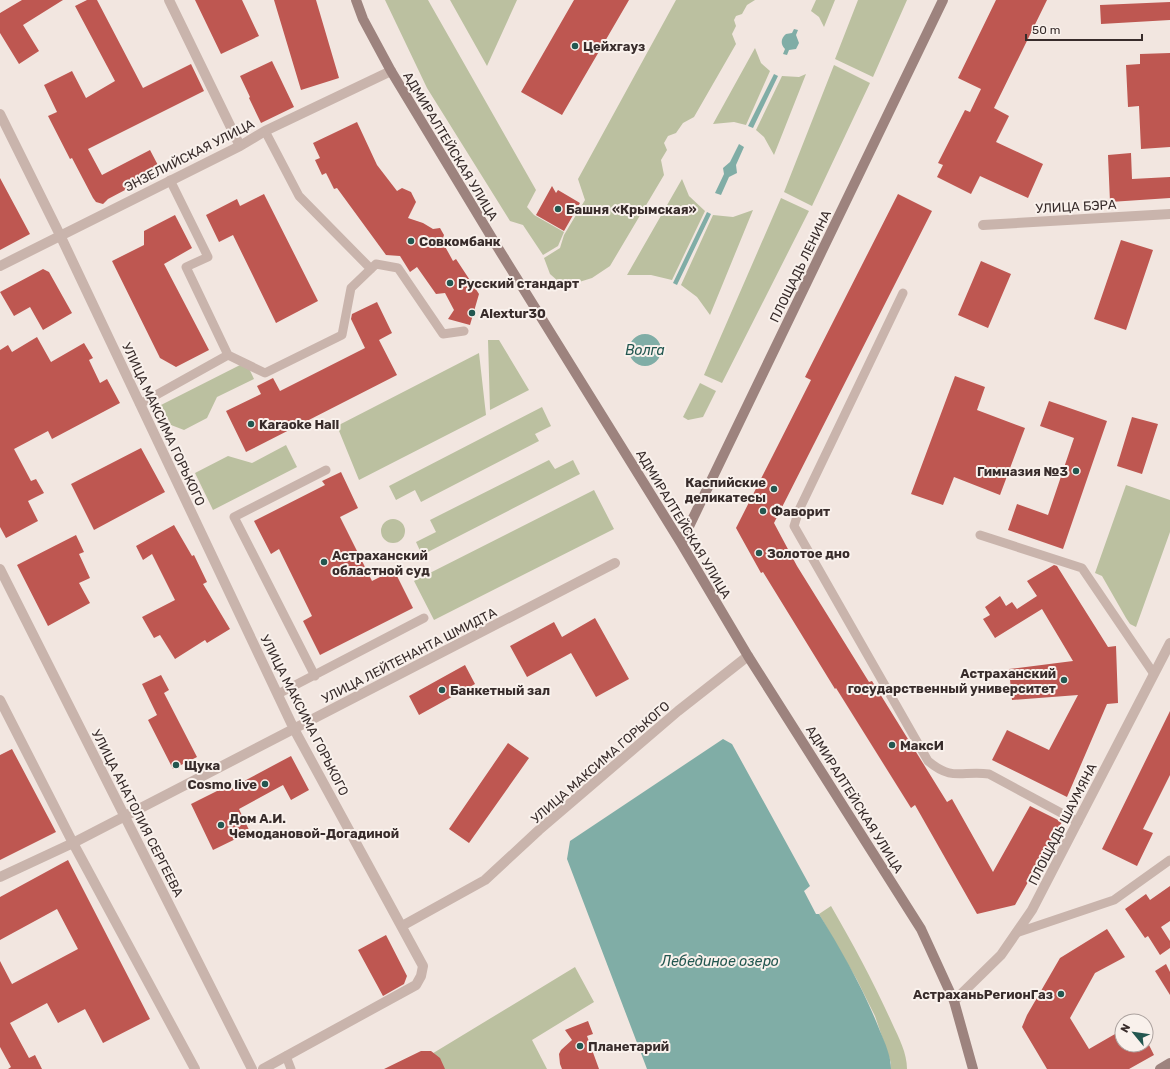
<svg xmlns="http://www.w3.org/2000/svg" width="1170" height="1069" font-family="Rubik,sans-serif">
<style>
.green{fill:#bbc0a0}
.water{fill:#80ada6}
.building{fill:#be5751}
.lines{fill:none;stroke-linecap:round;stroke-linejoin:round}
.service{stroke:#c9b4ac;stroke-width:9}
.minor{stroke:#c9b4ac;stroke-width:10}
.secondary{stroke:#9d837e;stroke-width:10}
.poi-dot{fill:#235750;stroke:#f9f1ec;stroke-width:1.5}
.labels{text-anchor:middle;stroke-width:4;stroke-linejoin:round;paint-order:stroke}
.poi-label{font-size:13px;font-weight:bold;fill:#382c2b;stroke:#f9f1ec;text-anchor:start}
.street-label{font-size:13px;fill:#382c2b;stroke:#f9f1ec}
.water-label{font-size:14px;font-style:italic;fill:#235750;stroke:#f9f1ec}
</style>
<rect width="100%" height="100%" fill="#f2e6e0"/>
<!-- green -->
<path class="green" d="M385 0H428L536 190 527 207 534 215 564 232 558 246 543 255 523 225 510 221 427 88Z
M450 0H517L487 66Z
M676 0H755L747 5 742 14 736 16 734 20 736 26 732 34 736 44 694 117 683 123 676 133 668 136 664 143 667 150 661 160 664 175 610 266 592 278 576 283 559 282 550 274 544 258 560 248 564 235 585 200 578 179Z
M816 0H835L824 27 819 17 811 11Z
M858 0H907L873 77 835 59Z
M755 48 761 63 770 71 746 125 734 122 713 124Z
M834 65 870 83 812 206 784 192Z
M806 74 774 155 764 137 756 130 782 76 799 77Z
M682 179 689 196 705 211 672 280 651 275H627Z
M781 198 809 211 722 383 704 375Z
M753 210 710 315 697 297 681 285 713 215 733 217Z
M488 340H499L529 390 490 410Z
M479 353 486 415 359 480 337 426Z
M246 362 254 379 217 397 207 418 184 430 171 425 161 405Z
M700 383 716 391 703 417 688 420 683 417Z
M542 407 551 426 535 434 539 441 421 502 415 490 396 500 389 486Z
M286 445 297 467 213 510 195 473 228 456 252 463Z
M549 460 555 469 573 460 580 474 422 555 416 542 436 532 430 520Z
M1126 485 1170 500V532L1136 627 1130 624 1126 618 1102 576 1095 573Z
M594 490 614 529 434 620 414 581Z
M381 531a12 12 0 1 1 24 0a12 12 0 1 1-24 0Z
M831 906C853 944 874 983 892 1023 899 1038 907 1053 907 1069H891V1063L875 1016 857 980 819 914Z
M575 967 594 1002 532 1040 547 1069H407Z"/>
<!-- water -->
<path class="water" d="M794 29 798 30 796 35 799 43 796 49 789 50 787 55 783 54 785 49C780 44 781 38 786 34L792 33Z
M774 74 778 76 753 128 748 126Z
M739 144 744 147 736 165 737 173 729 177 721 195 715 193 724 174 723 168 730 162Z
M707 212 711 214 677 285 673 283Z
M629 350a16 16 0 1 1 32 0a16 16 0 1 1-32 0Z
M723 739 732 744 810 886 804 891 816 914H819C842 951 864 990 880 1031 885 1043 891 1056 891 1069H647L567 859 570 841Z"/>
<!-- building -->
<path class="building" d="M22 0H63L23 25 39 51 19 64 0 33V13Z
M87 0H97L143 88 191 64 204 91 88 149 102 175 150 150 161 171 108 199 103 204 96 202 93 198 72 158 70 159 48 116 57 112 44 85 72 71 86 98 115 81 75 6Z
M195 0H242L259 36 221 54Z
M274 0H316L339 78 301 90Z
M574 0H629L562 115 521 92Z
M996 0H1047L994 108 1009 116 996 142 1043 164 1028 198 980 176 971 194 937 177 943 165 938 163 965 110 970 112 981 89 958 78Z
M1170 2V20L1101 24 1100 5Z
M1170 53V147L1141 149 1139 106 1128 107 1126 65 1140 64V54Z
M272 61 294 107 261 123 249 98 250 97 240 76Z
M357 122 377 165 397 191 402 188 411 192 416 202 408 218 423 223 433 229 440 228 444 235 442 241 453 261 456 259 479 294 470 325 448 319 454 310 445 293 436 294 417 267 410 272 400 256 386 255 337 188 334 189 326 173 322 175 315 160 320 158 313 143Z
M1131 153 1132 179 1170 177V198L1110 202 1108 155Z
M0 178 30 234 0 250Z
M552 186 556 193 558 190 580 203 564 231 536 215Z
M264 194 318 301 276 323 233 235 219 242 206 215 237 199 240 206Z
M898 194 932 211 774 523 797 566 869 682 872 681 947 802 952 799 993 872 1030 806 1062 822 1015 905 977 914 915 805 911 808 836 688 835 689 763 572 761 573 736 528 811 380 805 377Z
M175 215 192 248 164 264 209 350 176 367 160 358 112 261 144 245V231Z
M1121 240 1153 250 1126 330 1094 319Z
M981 261 1011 274 988 328 958 315Z
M43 269 49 272 72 313 43 330 30 307 14 316 0 292Z
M377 302 392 333 379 340 397 375 246 452 226 411 261 394 257 386 273 378 280 391 365 348 351 319 352 314Z
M37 337 51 362 84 343 93 358 89 360 100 383 107 379 120 403 52 439 48 431 14 449 31 481 36 479 44 493 28 501 38 521 6 538 0 527V350L8 345 12 352Z
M955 376 985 387 977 410 1025 428 1000 495 954 477 943 505 911 494Z
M1049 401 1107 421 1063 549 1008 530 1017 504 1048 515 1074 438 1040 426Z
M1132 417 1158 424 1142 474 1117 466Z
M141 448 165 492 94 530 71 484Z
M341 472 358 508 340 517 372 581 394 570 413 608 320 655 303 621 312 616 279 549 271 554 254 521 325 485 322 481Z
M174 525 192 556 194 555 207 582 203 584 230 629 207 643 205 640 175 659 160 635 154 638 142 617 175 600 152 554 143 560 136 546Z
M76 535 84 552 79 554 90 578 79 583 90 603 48 626 17 565Z
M1054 565 1057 566 1108 647 1116 646 1118 703 1107 704 1067 797 992 760 1007 730 1049 750 1078 695 1012 700 1009 669 1073 661 1042 609 995 638 983 619 990 615 985 607 1000 596 1006 606 1012 602 1017 609 1037 596 1027 581Z
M595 618 629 679 596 697 571 653 527 677 510 646 554 622 562 637Z
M465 665 475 684 419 715 409 696Z
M161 675 169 690 164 693 197 757 173 769 148 720 157 715 142 684Z
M1170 711V775L1143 829 1153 833 1137 866 1102 849Z
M508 743 529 758 469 843 449 829Z
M12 749 56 832 0 860V755Z
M291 756 309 790 291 800 283 785 239 809 250 832 213 850 191 804 227 786 229 789Z
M68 860 150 1019 103 1043 85 1009 58 1023 47 1003 10 1023 29 1058 35 1055 42 1069H8L11 1067 0 1047V961L12 984 78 949 57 909 0 940V897Z
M1170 886V921L1161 927 1170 941V948L1160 955 1148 936 1145 938 1125 909 1146 894 1150 900Z
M1107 929 1125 957 1095 973 1070 1018 1089 1049 1122 1030V1045H1149L1154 1055 1129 1069H1047L1022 1027 1027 1015 1060 958Z
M386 935 407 976 404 984 383 996 358 950Z
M1166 964 1170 972V995L1155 971Z
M588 1021 593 1034 587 1036 599 1069H562L560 1064 559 1054 561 1050 572 1040 565 1030Z
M421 1051H431L440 1058 445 1069H384Z"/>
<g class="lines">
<!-- service -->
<path class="service" d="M265 131 299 196 371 269
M170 180 208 257 186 267 228 355 265 373 342 335 351 288 376 264 398 268 443 334 464 331
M903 293 799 510 794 526 928 761C953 782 962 770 989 774L1078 822
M140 404 228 355
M980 535 1082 568 1154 674
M315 676 234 517 326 470
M278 694 424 618
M1016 933 1114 900 1170 860
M286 1056 291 1069"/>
<!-- minor -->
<path class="minor" d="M169 0 240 146
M0 114 60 235 294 729 423 966 421 976 416 985 263 1069
M983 225 1170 214
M0 266 240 146 265 131 391 71
M0 569 252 1069
M0 700 73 843 195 1069
M0 877 73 843 615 563
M402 926 485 880 539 830 678 711 748 656
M954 1001 1001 955 1032 910 1170 643"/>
<!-- secondary -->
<path class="secondary" d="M356 0 363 19 391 71 498 248 681 543 748 656 921 929 954 1001 973 1069
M681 543 943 0
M1160 1069 1170 1063"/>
</g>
<!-- markers -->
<g class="poi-dot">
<circle cx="575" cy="46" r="4"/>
<circle cx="558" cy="209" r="4"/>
<circle cx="411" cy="241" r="4"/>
<circle cx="450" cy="283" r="4"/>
<circle cx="472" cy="313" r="4"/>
<circle cx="251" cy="424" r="4"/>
<circle cx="1076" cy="471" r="4"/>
<circle cx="774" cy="489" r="4"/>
<circle cx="763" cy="511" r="4"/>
<circle cx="759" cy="553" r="4"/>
<circle cx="324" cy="562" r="4"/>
<circle cx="1064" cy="680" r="4"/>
<circle cx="442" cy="690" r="4"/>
<circle cx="892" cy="745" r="4"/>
<circle cx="176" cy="765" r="4"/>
<circle cx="265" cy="784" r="4"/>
<circle cx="221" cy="825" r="4"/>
<circle cx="1061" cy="994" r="4"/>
<circle cx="580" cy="1046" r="4"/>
</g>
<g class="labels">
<!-- poi labels -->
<g class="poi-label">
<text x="583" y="51">Цейхгауз</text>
<text x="566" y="214">Башня «Крымская»</text>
<text x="419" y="246">Совкомбанк</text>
<text x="458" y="288">Русский стандарт</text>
<text x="480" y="318">Alextur30</text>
<text x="259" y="429">Karaoke Hall</text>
<text x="1068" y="476" text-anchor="end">Гимназия №3</text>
<text x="766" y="487" text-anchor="end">Каспийские<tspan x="766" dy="15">деликатесы</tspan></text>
<text x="771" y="516">Фаворит</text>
<text x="767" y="558">Золотое дно</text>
<text x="332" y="560">Астраханский<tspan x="332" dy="15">областной суд</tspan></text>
<text x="1056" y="678" text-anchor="end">Астраханский<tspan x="1056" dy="15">государственный университет</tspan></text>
<text x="450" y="695">Банкетный зал</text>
<text x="900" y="750">МаксИ</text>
<text x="184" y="770">Щука</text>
<text x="257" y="789" text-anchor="end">Cosmo live</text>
<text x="229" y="823">Дом А.И.<tspan x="229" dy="15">Чемодановой-Догадиной</tspan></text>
<text x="1053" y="999" text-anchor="end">АстраханьРегионГаз</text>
<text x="588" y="1051">Планетарий</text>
</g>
<!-- street labels -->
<g class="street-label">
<text transform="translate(451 146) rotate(59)" y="5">АДМИРАЛТЕЙСКАЯ УЛИЦА</text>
<text transform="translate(189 155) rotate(-27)" y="5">ЭНЗЕЛИЙСКАЯ УЛИЦА</text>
<text transform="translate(1076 206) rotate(-3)" y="5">УЛИЦА БЭРА</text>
<text transform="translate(800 266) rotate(-64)" y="5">ПЛОЩАДЬ ЛЕНИНА</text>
<text transform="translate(164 424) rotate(65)" y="5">УЛИЦА МАКСИМА ГОРЬКОГО</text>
<text transform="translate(684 524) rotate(59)" y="5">АДМИРАЛТЕЙСКАЯ УЛИЦА</text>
<text transform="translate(409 655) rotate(-27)" y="5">УЛИЦА ЛЕЙТЕНАНТА ШМИДТА</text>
<text transform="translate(305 715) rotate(63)" y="5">УЛИЦА МАКСИМА ГОРЬКОГО</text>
<text transform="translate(600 762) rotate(-41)" y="5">УЛИЦА МАКСИМА ГОРЬКОГО</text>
<text transform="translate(855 799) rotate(58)" y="5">АДМИРАЛТЕЙСКАЯ УЛИЦА</text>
<text transform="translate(138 813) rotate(63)" y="5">УЛИЦА АНАТОЛИЯ СЕРГЕЕВА</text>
<text transform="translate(1062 824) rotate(-63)" y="5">ПЛОЩАДЬ ШАУМЯНА</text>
</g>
<!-- water labels -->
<g class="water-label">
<text x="645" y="355">Волга</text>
<text x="720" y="966">Лебединое озеро</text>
</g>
</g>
<!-- north arrow -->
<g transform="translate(1134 1033) rotate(299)"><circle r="19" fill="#f9f1ec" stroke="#aca29f"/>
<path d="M0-3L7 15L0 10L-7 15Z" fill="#235750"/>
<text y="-6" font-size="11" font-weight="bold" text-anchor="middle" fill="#382c2b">N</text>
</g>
<!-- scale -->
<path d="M1026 34v6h116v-6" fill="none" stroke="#382c2b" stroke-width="2"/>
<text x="1032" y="34" font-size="12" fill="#382c2b" stroke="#f9f1ec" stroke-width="3" paint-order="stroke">50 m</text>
</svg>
